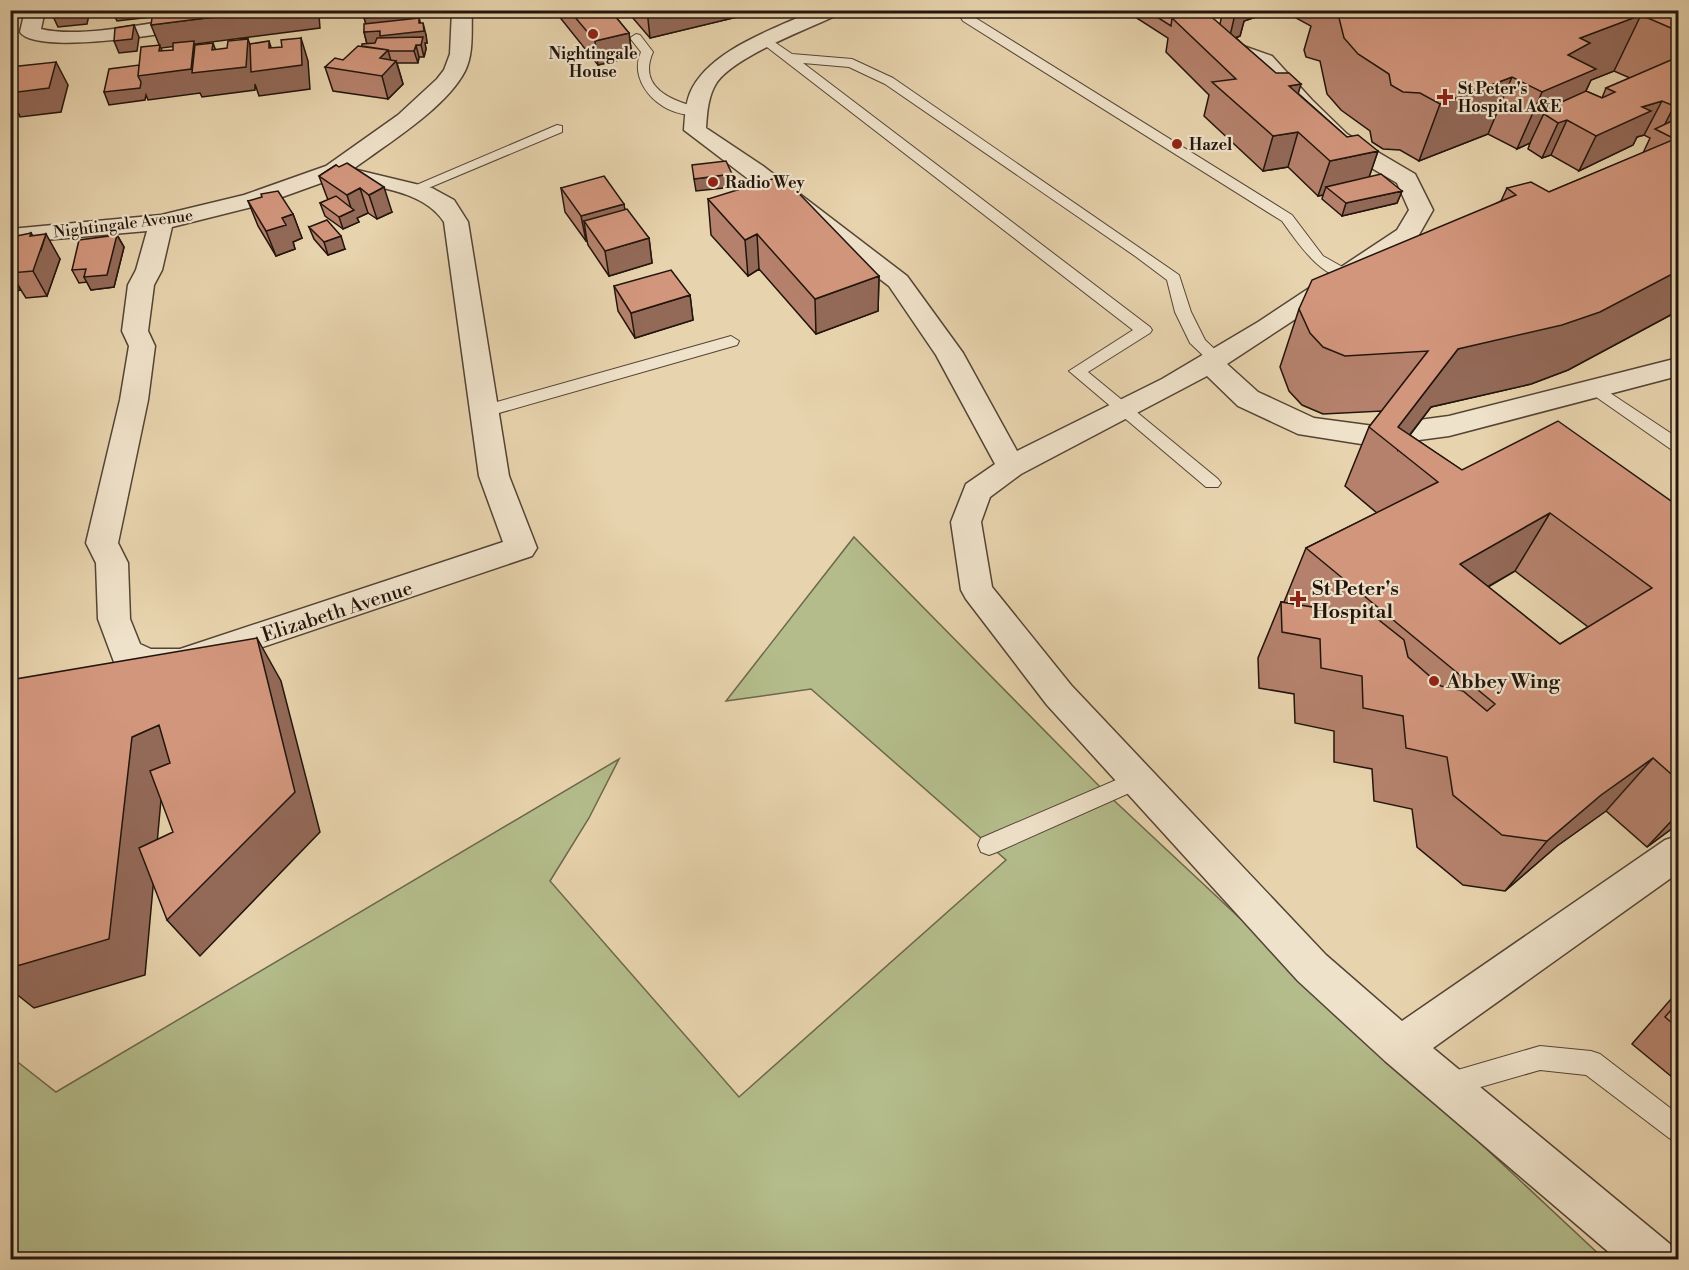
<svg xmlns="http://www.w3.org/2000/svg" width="1689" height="1270" font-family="'Libre Bodoni',serif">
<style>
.green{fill:#b4bc8b;stroke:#6c684c;stroke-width:1.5}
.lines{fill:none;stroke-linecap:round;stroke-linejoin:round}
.lane-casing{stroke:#544435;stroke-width:2}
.street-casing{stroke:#544435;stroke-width:3}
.lane{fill:#efe2ca;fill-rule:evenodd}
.street{fill:#efe2ca;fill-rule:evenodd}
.wall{fill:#b5816c;stroke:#23150d;stroke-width:1.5;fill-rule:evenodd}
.shaded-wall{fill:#936958;stroke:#23150d;stroke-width:1.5;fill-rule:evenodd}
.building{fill:#d2967d;stroke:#23150d;stroke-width:1.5;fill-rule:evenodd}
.poi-dot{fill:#8f2418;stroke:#efe2ca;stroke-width:2}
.labels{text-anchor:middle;stroke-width:4.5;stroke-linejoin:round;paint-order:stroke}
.far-poi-label{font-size:16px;font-weight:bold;fill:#23150d;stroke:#efe2ca;text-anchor:start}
.far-street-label{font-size:16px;fill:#23150d;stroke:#efe2ca}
.poi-label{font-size:20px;font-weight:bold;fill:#23150d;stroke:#efe2ca;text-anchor:start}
.street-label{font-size:20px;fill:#23150d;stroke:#efe2ca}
</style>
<rect width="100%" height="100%" fill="#e7d3ad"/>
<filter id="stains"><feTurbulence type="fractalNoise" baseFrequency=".00333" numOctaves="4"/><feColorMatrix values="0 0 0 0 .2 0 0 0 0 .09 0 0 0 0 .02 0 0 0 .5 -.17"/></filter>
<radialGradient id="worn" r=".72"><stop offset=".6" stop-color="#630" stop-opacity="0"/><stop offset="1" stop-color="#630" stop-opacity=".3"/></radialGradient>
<!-- green -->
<path class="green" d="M854 537 1106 793 1604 1259H11L10 1056 56 1092 619 759 589 818 550 881 739 1097 1006 860 811 689 726 701Z"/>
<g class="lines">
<!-- lane casing -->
<g class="lane-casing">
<path id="lane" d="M967 10H980L974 17 1292 215 1323 256 1355 274 1352 277C1324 284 1296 240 1282 221L963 21 961 18Z
M636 34 640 35 653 52C637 88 672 101 700 108V114C667 121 626 85 641 52L630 38Z
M767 37 792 54 852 59 893 78 1179 275 1191 312 1205 340 1224 358 1222 362H1210L1190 343 1175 312 1167 280 1135 256 885 84 849 67 803 63 1150 327 1152 330 1150 333 1088 372 1218 479 1221 483 1218 487H1206L1069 371 1133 330 763 44 761 41Z
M557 125 562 126V132L419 192 414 193 407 189Z
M731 336 739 341 737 345 485 417 477 411 479 407Z
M1595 383 1678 438V452L1672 450 1589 392 1587 388 1589 384Z
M1137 771 1145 774 1148 780 1145 786 997 852 989 855 981 852 978 845 981 838Z
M1540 1046 1591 1051 1600 1054 1678 1114V1142L1669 1138 1586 1075 1540 1070 1446 1097 1437 1094 1433 1085 1437 1076Z"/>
</g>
<!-- street casing -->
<g class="street-casing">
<path id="street" d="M25 10H45L41 29C80 39 155 22 196 16L203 18 206 22 203 26C174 33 36 56 20 32Z
M452 10H472C471 30 474 53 465 71 446 108 387 144 353 169L432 188 454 200 468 222 509 476 537 548 532 556 180 675H150L114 662 98 619 96 563 86 543 120 400 129 346 122 331 128 285 136 270 147 231 10 243V229L161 215 244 195 326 166 398 115 437 79 444 70 450 54ZM335 178C371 187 423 189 444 222L479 476 503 542 180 649H151L140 644 130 619 128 563 118 543 148 400 155 346 148 331 154 285 162 270 172 227 260 205Z
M815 10H843L840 14C809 28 736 56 717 82 708 96 707 112 706 128L763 166 907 276 963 353 1017 451 1162 379 1258 322 1397 230 1409 210 1397 183 1331 144 1296 110 1258 64 1218 50 1158 10H1183L1232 42 1272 56 1312 100 1347 134 1415 174 1433 210 1416 240 1227 364 1258 392 1314 418 1374 426 1449 416 1678 358V376L1449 436 1374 446 1298 434 1238 406 1207 376 1021 474 990 497 981 522 992 587 1071 685 1326 955 1402 1021 1665 840 1678 836V873L1433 1048 1670 1244 1677 1260H1618L1385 1061 1298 981 1047 705 966 599 961 590 951 522 966 484 995 464 936 355 889 286 684 130C685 118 685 105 690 93 708 50 775 29 815 10Z"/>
</g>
<!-- lane -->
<use href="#lane" class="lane"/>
<!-- street -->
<use href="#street" class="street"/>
</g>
<!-- wall -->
<path class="wall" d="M360 10H418L420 23 426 35 427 43H425L426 49 424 57H419L418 63H397L403 84 388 99 333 91 325 67 343 60 362 46 367 44 364 32 366 24 364 17H362Z
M554 10H610L629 33 632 57 598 65Z
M626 10H766L650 38Z
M1132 10H1168L1179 17 1220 24 1223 10H1276L1244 21 1240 36 1236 38 1347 137 1378 151 1369 177 1402 191 1397 203 1342 216 1322 199 1323 195 1318 196 1288 167 1263 171 1204 116 1209 95 1166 52 1168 38 1132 15Z
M1286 10H1678V311L1568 370 1531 384 1431 407 1410 435 1462 470 1678 506V824L1647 847 1606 811 1557 846 1505 891 1463 885 1417 847 1412 809 1374 801 1372 769 1334 762V731L1295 723 1294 694 1259 688 1258 658 1281 602H1284L1306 548 1377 513 1345 486 1369 427 1382 411 1323 414 1302 405 1289 391 1280 367 1299 309 1501 201 1507 188 1549 192 1643 153 1650 138 1644 135 1637 137 1633 145 1579 171 1551 155 1542 158 1528 149 1530 143 1517 149 1488 134 1419 161 1400 150 1383 149 1372 142 1370 131 1341 110 1327 94 1320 61 1306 57 1304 50 1311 26 1285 12ZM1614 71 1630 78 1606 88 1602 98 1586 91 1591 80ZM1515 571 1588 627 1560 644 1488 587Z
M336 165 392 212 377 219 368 213 357 218 359 222 343 229 325 216 320 203 328 200 319 176Z
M561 188 625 209 649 238 652 263 609 276 588 245 587 241H586L565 212Z
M708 199 879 276 878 311 816 334 759 269 748 276 711 235Z
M248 201 293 214 302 238 293 242 295 249 276 256 258 226Z
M309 227 345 249 328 255 314 239Z
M31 233 32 235 60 259 47 296 26 298 21 290 16 291 10 281V242Z
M117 235 124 247 114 287 91 290 87 282 79 283 72 270Z
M614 286 690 295 693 320 635 338 618 311Z
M1678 991V1082L1632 1044Z"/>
<!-- shaded-wall -->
<path class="shaded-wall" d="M50 10H151V17L117 21 113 13 89 15 87 24 58 27Z
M270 10H318L319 15 320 28 195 44 203 64 212 50 213 43 222 67 248 39 256 62 269 48V41L277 65 301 38 308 61 310 89 259 96 255 84V90L202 97 200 93 148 100 146 95 145 100 109 105 104 92 138 76 160 47 151 25ZM193 44 170 69 161 48Z
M360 10H372L374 16 362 17Z
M397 10H418L419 18 368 30 364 18Z
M647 10H766L650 38Z
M1236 10H1276L1244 21 1240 36 1229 40Z
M1641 15 1614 71 1591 80 1571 122 1567 120 1551 155 1542 158 1558 123 1550 111 1546 109 1530 143 1517 149 1542 92 1580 38Z
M419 18 422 31 423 23 426 35 427 43H425L426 49 424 57 421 45 367 44 364 32 419 23Z
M134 25 139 37 137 51 119 53 114 41Z
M629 33 632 57 598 65 595 41Z
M416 45 419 57 418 63 414 51Z
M388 50 392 65 396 61 403 84 388 99 382 76 380 58Z
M56 62 68 85 61 112 20 117 19 114 10 115V93Z
M1512 77 1488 134 1419 161 1440 104Z
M1301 84 1291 118 1289 86Z
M1662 101 1644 135 1637 137 1633 145 1579 171 1596 136 1642 107Z
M1678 104V131L1661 132 1674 106Z
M1298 132 1288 167 1263 171 1273 136Z
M1378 151 1366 186 1326 187 1323 195 1318 196 1330 161Z
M732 174 733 187 696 191 694 179Z
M384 187 392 212 377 219 369 195Z
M360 188 368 213 357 218 359 222 343 229 339 217 352 211 347 195Z
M1402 191 1397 203 1342 216 1346 203Z
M624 204 628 229 584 221 587 241H586L581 216Z
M293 214 302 238 293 242 295 249 276 256 266 231 282 218Z
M31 233 41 250 46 234 60 259 47 296 33 271 30 236Z
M757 234 759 269 748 276 745 240Z
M117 235 124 247 114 287 91 290 84 277Z
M341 236 345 249 328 255 324 242Z
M649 238 652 263 609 276 605 251Z
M15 264 11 273 21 290 16 291 10 281V265Z
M1678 271V311L1568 370 1531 384 1431 407 1398 450V427L1458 349Z
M879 276 878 311 816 334 815 299Z
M690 295 693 320 635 338 631 313Z
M1550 513 1515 571 1428 621 1460 564Z
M257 638 281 681 320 832 200 956 167 920Z
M159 725 189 766 163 778 145 975 34 1008 10 989V968L132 737Z
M15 751 10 800V752Z
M1653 758 1606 811 1557 846 1505 891 1547 841 1601 795Z
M1678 814V824L1647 847Z"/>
<!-- building -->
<path class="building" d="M159 10H270L151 25 153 11Z
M397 10V15L364 18V11Z
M569 10H610L629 33 595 41Z
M1146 10H1168L1179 17 1172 18 1171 26Z
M1337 10H1443L1444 12 1448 10H1678V31L1641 15 1580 38 1590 43 1568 55 1596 69 1542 92 1512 77 1440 104 1420 93 1403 92 1391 85 1389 74 1358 54 1344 38Z
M1207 13 1276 73H1289L1301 84 1289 86 1347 137 1358 135 1378 151 1330 161 1298 132 1273 136 1212 82 1236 79 1172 18Z
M419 18V23H423L424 31 380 36V31L364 32V24Z
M134 25 132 39 114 41 115 28Z
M423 37 421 45H416L414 51H388V50L362 46V44L375 43 377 38Z
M301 38 302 65 251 72 250 44 269 41V48L282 47 281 40Z
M248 39 246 67 192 73 195 45 213 43 212 50 227 48 228 41Z
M194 41 191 69 138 76 141 47 160 45 159 51 173 50V43Z
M358 46 388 50 380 58 396 61 382 76 325 67 335 58 343 60Z
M1678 57V104L1674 106 1662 101 1642 107 1651 111 1596 136 1567 120 1558 123 1544 114 1550 111 1546 109 1586 91 1602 98 1615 92 1606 88Z
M56 62 49 88 10 93V67Z
M139 65 138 76 141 82 140 88 104 92 109 69Z
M1678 118V271L1600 312 1562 325 1458 349 1398 427 1462 470 1558 421 1678 506V780L1653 758 1601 795 1547 841 1502 835 1453 795 1447 757 1406 748 1403 716 1363 708 1362 676 1321 668 1320 639 1282 632 1281 602 1375 617 1404 640 1408 657 1441 686 1463 691 1487 711 1495 704 1306 548 1438 482 1369 427 1428 351 1345 356 1323 347 1310 333 1299 309 1312 280 1516 195 1507 188 1531 182 1549 192 1675 139 1655 129ZM1550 513 1652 588 1560 644 1460 564Z
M726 161 732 174 694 179 692 165Z
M347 163 384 187 369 195 360 188 347 195 319 176 336 165 339 167Z
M1381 174 1402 191 1346 203 1326 187Z
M604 176 624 204 581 216 561 188Z
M782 176 879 276 815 299 757 234 745 240 708 199Z
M278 191 293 214 282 218 286 225 266 231 248 201 262 197 261 194Z
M336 196 354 210 339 217 320 203Z
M627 209 649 238 605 251 584 221Z
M327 220 341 236 324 242 309 227Z
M31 233 30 236 46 234 33 271 11 273 15 264 10 265V242L12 237Z
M117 235 107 275 84 277 86 269 72 270 79 240Z
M671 270 690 295 631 313 614 286Z
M257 638 295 792 167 920 139 848 173 832 150 771 170 763 159 725 132 737 109 939 10 968V790L15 751 10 752V680Z
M1678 1002V1028L1665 1017Z"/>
<!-- markers -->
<g class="poi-dot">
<circle cx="593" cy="34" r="6"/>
<path d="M1442 88h6v6h6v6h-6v6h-6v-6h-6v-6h6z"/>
<circle cx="1177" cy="144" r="6"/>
<circle cx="713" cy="182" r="6"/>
<path d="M1295 590h6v6h6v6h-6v6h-6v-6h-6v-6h6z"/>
<circle cx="1434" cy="681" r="6"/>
</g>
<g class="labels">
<!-- far-poi labels -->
<g class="far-poi-label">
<text x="593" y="59" text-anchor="middle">Nightingale<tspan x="593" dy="18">House</tspan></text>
<text x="1458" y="94">St Peter's<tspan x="1458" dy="18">Hospital A&amp;E</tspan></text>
<text x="1189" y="150">Hazel</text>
<text x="725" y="188">Radio Wey</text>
</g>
<!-- far-street labels -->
<g class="far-street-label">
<text transform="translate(123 223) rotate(-7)" y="6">Nightingale Avenue</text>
</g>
<!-- poi labels -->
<g class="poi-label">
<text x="1312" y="595">St Peter's<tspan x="1312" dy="23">Hospital</tspan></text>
<text x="1446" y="688">Abbey Wing</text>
</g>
<!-- street labels -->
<g class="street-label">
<text transform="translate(337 611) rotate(-18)" y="7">Elizabeth Avenue</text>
</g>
</g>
<!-- margin -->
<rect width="1689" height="1270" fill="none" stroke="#e7d3ad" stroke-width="36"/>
<rect x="12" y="12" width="1665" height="1246" fill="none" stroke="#23150d" stroke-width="3"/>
<rect x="18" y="18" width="1653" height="1234" fill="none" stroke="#23150d" stroke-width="1.5"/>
<rect width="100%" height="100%" filter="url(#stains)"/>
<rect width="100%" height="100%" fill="url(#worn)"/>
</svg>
